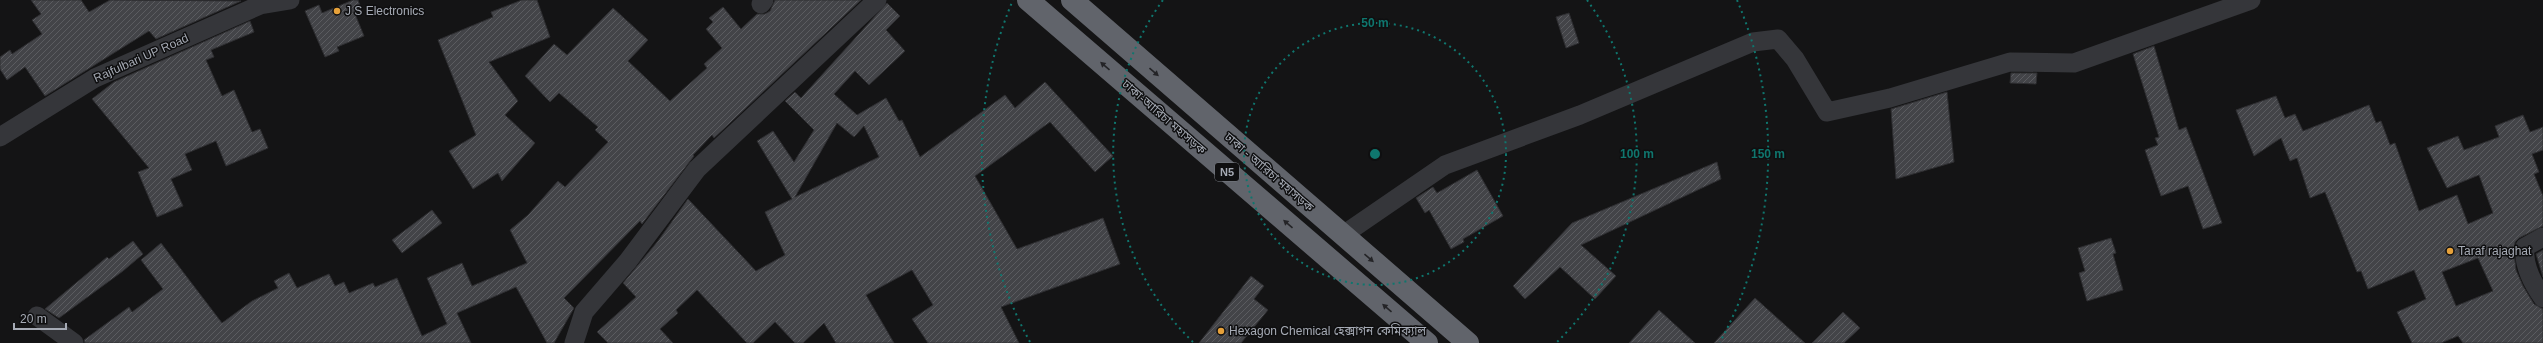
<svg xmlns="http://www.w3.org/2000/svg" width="2543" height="343" font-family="Helvetica,'Noto Sans Bengali',sans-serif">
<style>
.building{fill:url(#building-hatch);stroke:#2e2e31;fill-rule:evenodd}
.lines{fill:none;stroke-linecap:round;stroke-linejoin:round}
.minor{stroke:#35363a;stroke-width:19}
.highway{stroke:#61646b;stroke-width:22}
.oneway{fill:#242427}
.ring{fill:none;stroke:#0f766e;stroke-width:2;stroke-dasharray:2 4}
.poi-dot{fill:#e6a13a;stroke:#0f0f10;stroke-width:1.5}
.labels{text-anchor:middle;stroke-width:3;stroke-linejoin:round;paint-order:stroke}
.shield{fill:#0f0f10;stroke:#797c84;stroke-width:1}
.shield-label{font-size:11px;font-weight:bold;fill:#a6abb5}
.poi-label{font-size:12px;fill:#a6abb5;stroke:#0f0f10;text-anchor:start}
.street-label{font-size:12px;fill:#a6abb5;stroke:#0f0f10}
.centre{fill:#0f766e;stroke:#0f0f10;stroke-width:2}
.ring-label{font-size:12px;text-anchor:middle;font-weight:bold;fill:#0f766e;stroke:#0f0f10;stroke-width:3;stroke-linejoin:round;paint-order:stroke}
</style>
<defs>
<pattern id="building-hatch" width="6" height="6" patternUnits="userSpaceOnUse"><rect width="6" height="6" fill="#434448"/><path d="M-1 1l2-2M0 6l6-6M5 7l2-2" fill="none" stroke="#5b5c60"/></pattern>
</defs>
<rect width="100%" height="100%" fill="#141415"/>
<!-- building -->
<path class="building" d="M31 0H81L89 12 110 0 241 1 156 39 149 31 45 96 25 67 7 80 0 69V57L10 50 12 54 42 34 32 20 41 14Z
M353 0H358L362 11 355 14 364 36 337 47 339 51 325 57 305 11 319 5 322 13Z
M522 0H537L550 37 489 62 518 101 505 115 535 143 502 181 498 173 473 189 449 151 476 135 438 40 493 17 491 12Z
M775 0H861L714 138 712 135 693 155 694 156 642 224 640 221 564 298 574 308 554 343H547L516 287 457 313 471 343H85L84 340 129 307 132 312 163 289 141 260 161 243 222 323 252 301 278 288 274 281 289 273 297 288 329 274 335 286 344 282 349 293 373 283 375 287 397 278 422 336 447 324 427 278 462 263 472 286 527 263 510 230 528 215 558 181 565 187 608 142 595 130 598 127 559 93 550 102 525 76 554 44 567 55 613 8 648 40 628 61 670 101 707 68 704 64 722 48 706 29 713 22 709 18 723 7 741 29 757 14H765L770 11Z
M887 3 900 16 886 30 905 51 869 85 855 71 834 94 857 115 886 98 899 121 902 120 920 157 1005 95 1015 108 1045 82 1113 156 1095 172 1050 122 975 176 1017 249 1103 218 1120 264 1001 307 1019 343H928L912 319 933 305 912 270 866 295 894 343H836L824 323 803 343H795L775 322 753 343H747L697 290 676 310 678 313 660 329 673 343H608L597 332 636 297 623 283 658 241 688 199 756 271 785 255 765 212 792 199 757 141 773 131 794 162 814 130 785 101 795 92 801 98ZM837 123 854 137 864 126 879 157 795 197Z
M1569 13 1579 43 1566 48 1556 17Z
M250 21 254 32 211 50 214 57 206 60 222 96 234 90 252 132 260 129 268 148 226 166 216 141 185 154 192 170 171 179 183 206 157 217 138 172 149 168 92 99 114 82Z
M2154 46 2179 130 2186 127 2222 223 2203 229 2188 186 2161 196 2145 150 2158 145 2155 138 2159 137 2133 54Z
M2011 73H2037L2036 84 2010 83Z
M1947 92 1954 162 1896 179 1891 109Z
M2276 96 2285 118 2295 114 2303 131 2369 105 2376 123 2381 121 2390 145 2395 143 2419 211 2457 195 2468 224 2493 213 2479 175 2447 188 2427 148 2458 136 2464 150 2499 137 2495 126 2523 115 2530 132 2543 127V150L2532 154 2539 172 2534 174 2543 196V226L2519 238 2515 242 2514 253 2516 270 2523 286 2534 304 2543 309V343H2463L2458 336 2441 343H2412L2397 312 2426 299 2414 270 2368 289 2361 271 2357 272 2325 192 2310 198 2297 158 2290 161 2281 138 2254 156 2236 110ZM2478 258 2493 291 2456 306 2442 272Z
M1717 162 1721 179 1581 245 1616 276 1595 299 1560 267 1525 299 1513 286 1572 223Z
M1477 170 1503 216 1463 239 1464 242 1451 249 1429 210 1425 213 1416 198 1433 187 1437 193Z
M432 210 442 223 402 253 392 240Z
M2111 238 2116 253 2113 254 2123 290 2087 301 2079 273 2085 271 2078 248Z
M133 241 143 254 123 271 59 318 45 309 107 257 109 259Z
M2543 250V277L2536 254Z
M1251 276 1264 286 1254 299 1268 310 1241 343H1199Z
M1755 298 1805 343H1714Z
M1659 310 1695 343H1629Z
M1843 312 1860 328 1844 343H1812Z"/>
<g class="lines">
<!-- minor -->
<path class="minor" d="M761 4 764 0
M0 137 95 78 260 5 290 0
M1343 235 1445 165 1580 115 1753 42 1778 39 1795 59 1827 112 1890 98 2010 62 2074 63 2251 0
M2543 237 2525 247C2523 265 2533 284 2543 298
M37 316 74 343
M574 343 584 312 628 261 697 169 877 0"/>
<!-- highway -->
<path class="highway" d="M1028 0 1427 343
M1072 0 1468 343"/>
</g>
<!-- one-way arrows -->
<defs><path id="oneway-solid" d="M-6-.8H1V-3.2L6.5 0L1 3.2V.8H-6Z"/></defs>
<g class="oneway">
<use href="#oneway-solid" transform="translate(1105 66) rotate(-139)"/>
<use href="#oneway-solid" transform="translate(1154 72) rotate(41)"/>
<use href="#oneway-solid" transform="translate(1288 224) rotate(-139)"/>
<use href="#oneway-solid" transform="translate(1369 258) rotate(41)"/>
<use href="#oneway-solid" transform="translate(1387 308) rotate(-139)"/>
</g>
<!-- distance rings -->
<g class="ring">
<circle cx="1375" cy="154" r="131"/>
<path d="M1193 342A262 262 0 0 1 1163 0M1587 0A262 262 0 0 1 1557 342"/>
<path d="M1030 342A393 393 0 0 1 1013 0M1737 0A393 393 0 0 1 1720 342"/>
</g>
<!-- markers -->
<g class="poi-dot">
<circle cx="337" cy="11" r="4"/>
<circle cx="2450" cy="251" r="4"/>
<circle cx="1221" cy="331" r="4"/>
</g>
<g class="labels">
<!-- shield labels -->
<rect class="shield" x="1215" y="163" width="24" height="18" rx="3"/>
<g class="shield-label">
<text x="1227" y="176">N5</text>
</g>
<!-- poi labels -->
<g class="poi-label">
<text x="345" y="15">J S Electronics</text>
<text x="2458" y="255">Taraf rajaghat</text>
<text x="1229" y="335">Hexagon Chemical হেক্সাগন কেমিক্যাল</text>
</g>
<!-- street labels -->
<g class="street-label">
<text transform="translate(141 58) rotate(-24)" y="4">Rajfulbari UP Road</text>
<text transform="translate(1164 117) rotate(41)" y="4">ঢাকা-আরিচা মহাসড়ক</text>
<text transform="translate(1269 172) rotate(41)" y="4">ঢাকা - আরিচা মহাসড়ক</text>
</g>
</g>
<circle cx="1375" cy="154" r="6" class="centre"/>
<g class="ring-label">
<text x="1375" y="27">50 m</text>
<text x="1637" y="158">100 m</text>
<text x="1768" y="158">150 m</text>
</g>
<!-- scale -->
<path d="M14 323v6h52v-6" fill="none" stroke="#a6abb5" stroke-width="2"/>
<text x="20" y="323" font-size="12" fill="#a6abb5" stroke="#0f0f10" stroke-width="3" paint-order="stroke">20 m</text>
</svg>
